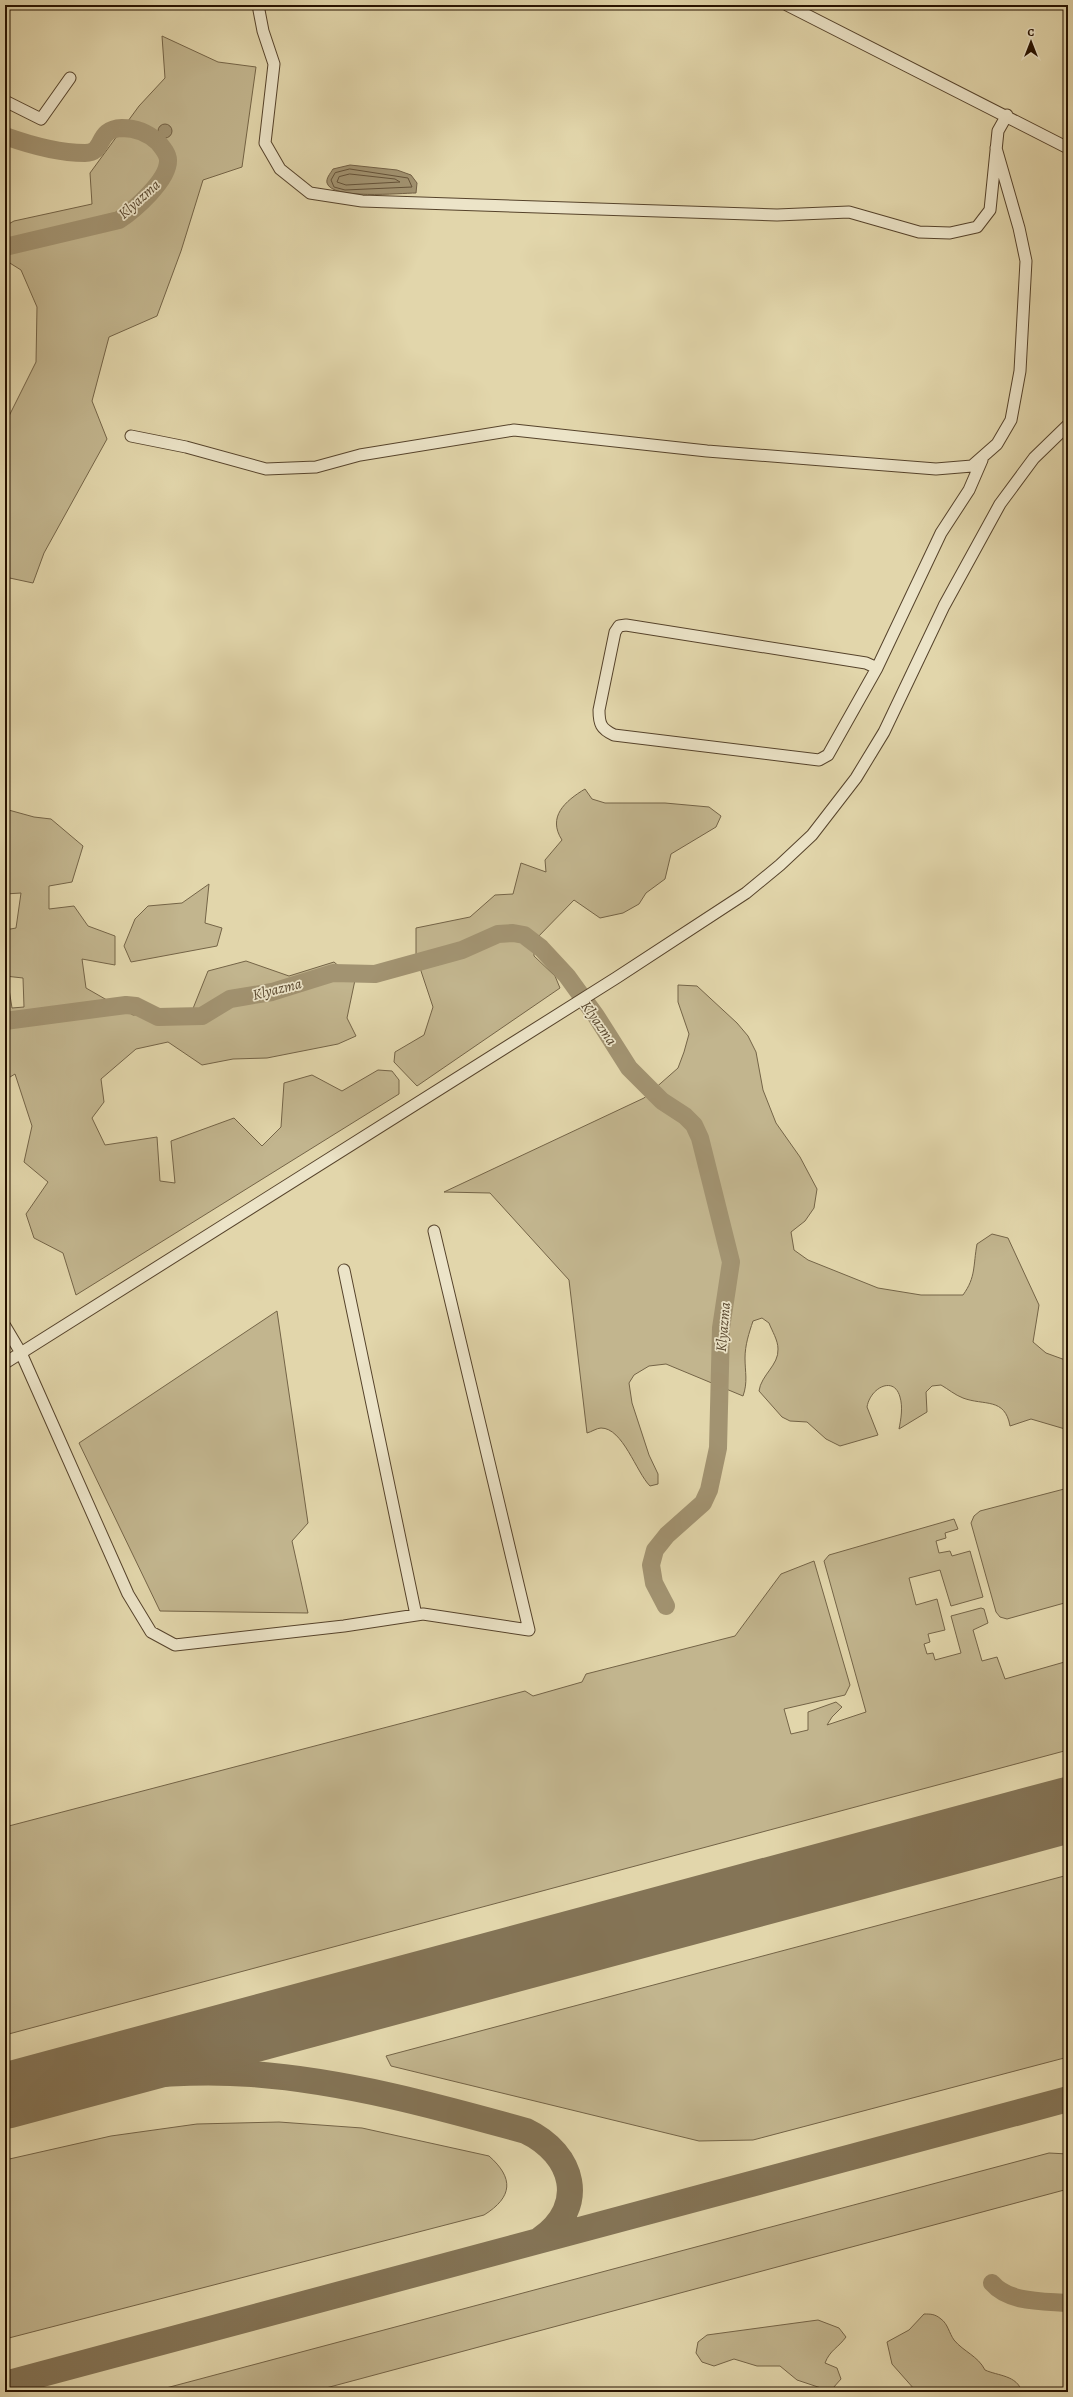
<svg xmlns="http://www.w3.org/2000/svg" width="1073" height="2397" font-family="Alegreya,serif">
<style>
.green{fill:#c2b58e;stroke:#746447}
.water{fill:#a29371;stroke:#715f44}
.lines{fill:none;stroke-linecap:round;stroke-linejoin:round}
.shore{stroke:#645238;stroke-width:1}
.river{stroke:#a29371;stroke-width:18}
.taxiway{stroke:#847456;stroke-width:26}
.runway{stroke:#847456;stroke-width:66}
.minor-casing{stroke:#56432b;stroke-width:13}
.minor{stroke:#ece4c8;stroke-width:11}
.labels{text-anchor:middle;stroke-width:3.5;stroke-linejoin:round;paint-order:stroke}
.water-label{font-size:15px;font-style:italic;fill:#58462d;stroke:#ece4c8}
</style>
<rect width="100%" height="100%" fill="#e2d6ab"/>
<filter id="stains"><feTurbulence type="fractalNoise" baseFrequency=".005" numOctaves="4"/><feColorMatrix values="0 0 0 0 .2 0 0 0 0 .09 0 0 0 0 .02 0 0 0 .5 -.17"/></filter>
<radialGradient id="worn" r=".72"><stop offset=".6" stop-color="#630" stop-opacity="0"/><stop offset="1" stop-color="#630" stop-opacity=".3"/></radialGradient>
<!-- green -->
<path class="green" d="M162 36 218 62 256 67 242 167 203 180 181 251 157 316 109 337 92 401 107 439 44 553 33 583 5 577V424L36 362 37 307 21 270 5 260V226L14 221 92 204 90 173 139 106 165 78Z
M585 789 592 799 605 803H665L709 807 721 816 716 827 671 854 665 879 646 893 639 904 623 913 600 918 574 900 534 941V956L555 976 560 988 417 1086 394 1062 395 1052 424 1035 433 1007 416 956V928L470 917 495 895 513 894 521 863 546 872 545 860 562 840C547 817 565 801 585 789Z
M5 809 34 817 51 819 83 846 72 882 49 886V909L74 906 88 926 115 936V965L82 959 86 988 133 1015 192 1011 208 971 246 961 289 976 334 962 355 980 347 1018 356 1036 338 1044 267 1058 233 1059 202 1065 168 1042 136 1049 101 1079 104 1102 92 1118 105 1145 157 1137 160 1181 175 1183 171 1141 234 1118 262 1146 281 1127 284 1083 312 1075 342 1091 378 1070 392 1071 399 1080V1094L76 1295 63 1253 34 1238 26 1214 48 1182 24 1162 32 1126 15 1074 5 1080V989H9L12 1008 24 1007 23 978 5 976V930L16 928 21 893 5 894Z
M209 884 205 923 222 928 217 946 131 962 124 946 135 919 148 906 182 903Z
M678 985 697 986 737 1023 748 1036 756 1052 763 1090 776 1123 800 1157 817 1189 814 1208 805 1221 791 1232 794 1250 808 1260 878 1288 921 1295H963C976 1277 973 1266 977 1244L992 1234 1008 1238 1039 1305 1033 1342 1046 1353 1068 1361V1428L1065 1429 1031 1419 1010 1426C1005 1397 984 1406 963 1398 955 1395 948 1389 941 1385L932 1386 926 1392 927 1412 899 1429C901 1419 903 1407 900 1397 894 1375 870 1388 867 1407L878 1435 840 1446 826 1439 807 1422 790 1421 782 1417 759 1391C761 1375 779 1365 778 1349 778 1340 772 1331 769 1323L762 1318 753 1321C749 1333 745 1345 745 1358 745 1372 748 1382 743 1396L666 1364 649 1366 634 1375 629 1383 632 1403 649 1455 658 1474V1484L650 1486C636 1472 623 1428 601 1428 597 1428 591 1432 587 1433L569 1280 490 1193 444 1192 644 1098 678 1068 684 1052 689 1034 678 1002Z
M277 1311 308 1523 292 1541 308 1613 160 1611 79 1443Z
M1068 1488V1602L1007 1619 1000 1617 996 1612 971 1523 974 1516 980 1511Z
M954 1519 958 1529 945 1533 946 1538 936 1541 939 1553 950 1551 952 1556 970 1551 983 1597 951 1606 940 1570 909 1578 916 1605 937 1599 945 1630 928 1634 930 1642 924 1644 927 1654 933 1653 935 1660 961 1653 951 1616 981 1608 984 1609 988 1623 973 1630 982 1661 997 1657 1005 1679 1068 1661V1750L5 2035V1827L525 1691 533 1696 582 1682 586 1674 735 1636 781 1574 814 1561 850 1685 845 1695 784 1709 791 1734 808 1730V1712L836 1702 842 1707 832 1717 827 1725 866 1712 824 1561 829 1555Z
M1068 1875V2057L753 2140 699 2141 391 2066 386 2056Z
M279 2122 362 2128 489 2156C514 2178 513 2197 484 2215L5 2339V2160L111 2136 197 2124Z
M1049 2153 1068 2154V2189L311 2392H151Z
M924 2314C931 2314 935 2314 941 2319 948 2324 949 2333 954 2340 964 2352 978 2356 985 2370 998 2376 1017 2375 1022 2392H919L915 2390 892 2364 887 2342 909 2330Z
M818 2320 839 2328 846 2337C838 2348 830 2350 825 2363L837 2368 841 2379 833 2388H821L797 2380 780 2366H757L734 2359 714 2366 702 2362 696 2353 698 2342 707 2335Z"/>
<!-- water -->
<path class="water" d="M158 131a7 7 0 1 1 14 0a7 7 0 1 1-14 0Z
M350 165 397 170 411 175 417 183 416 193C400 193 332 200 327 183 326 178 330 174 333 169Z"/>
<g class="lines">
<!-- shore -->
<path class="shore" d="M350 169 408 178 412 187 345 190 334 187 331 180 335 173Z
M350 174 395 179 400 182 346 185 337 182 339 177Z"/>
<!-- river -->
<path class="river" d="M5 136C30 145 58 153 85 153 106 153 95 129 122 128 136 128 148 133 158 142 162 147 168 154 168 160 169 180 134 210 119 220L5 247
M5 1021 126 1005 136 1006 158 1017 202 1016 230 999 272 992 333 973 375 974 462 950 498 934 513 933 524 935 541 948 567 976 596 1016 629 1068 662 1101 685 1116 694 1125 700 1138 731 1262 721 1328 718 1448 709 1490 703 1503 667 1535 655 1550 651 1565 654 1583 666 1606
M992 2283C1009 2303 1043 2301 1068 2303"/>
<!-- taxiway -->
<path class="taxiway" d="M12 2094C91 2080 171 2068 252 2074 345 2081 436 2106 526 2131 574 2154 588 2206 541 2239
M5 2384 1068 2099"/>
<!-- runway -->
<path class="runway" d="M5 2096 1068 1810"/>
<!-- minor casing -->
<g class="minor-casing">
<path id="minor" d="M258 5 263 31 274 64 265 143 280 169 310 193 362 201 777 215 849 212 919 232 950 233 977 227 990 210 998 131 1007 115
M787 5 1068 148
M5 101 41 119 70 78
M131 436 186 447 266 469 316 467 360 455 514 430 707 451 936 469 972 466 997 444 1011 420 1020 371 1026 261 1019 228 996 148
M877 668 866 663 626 625 619 626 615 632 599 710C599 724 601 729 614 735L819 760 828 755 877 668 941 533 969 490 982 460
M344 1270 416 1615
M5 1326 21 1353 128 1594 151 1632 175 1645 344 1626 423 1614 529 1630 434 1231
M5 1363 616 978 746 893 780 865 812 835 856 778 884 732 944 606 1000 504 1034 458 1068 425"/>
</g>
<!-- minor -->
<use href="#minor" class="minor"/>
</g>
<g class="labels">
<!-- water labels -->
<g class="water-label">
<text transform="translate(139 199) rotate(-42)" y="5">Klyazma</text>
<text transform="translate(277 989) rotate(-14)" y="5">Klyazma</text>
<text transform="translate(599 1023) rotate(55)" y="5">Klyazma</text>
<text transform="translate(723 1327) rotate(-85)" y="5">Klyazma</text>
</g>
</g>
<!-- margin -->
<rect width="1073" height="2397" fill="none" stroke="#e2d6ab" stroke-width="20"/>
<rect x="6" y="6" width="1061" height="2385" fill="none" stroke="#271200" stroke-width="2"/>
<rect x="10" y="10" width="1053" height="2377" fill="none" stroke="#271200"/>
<!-- north arrow -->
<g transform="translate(1031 42)" stroke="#ece4c8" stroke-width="3" paint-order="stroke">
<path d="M0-3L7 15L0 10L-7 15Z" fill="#271200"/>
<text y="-6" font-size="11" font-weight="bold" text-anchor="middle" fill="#271200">С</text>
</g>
<rect width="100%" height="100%" filter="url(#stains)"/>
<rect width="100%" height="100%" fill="url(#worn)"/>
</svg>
